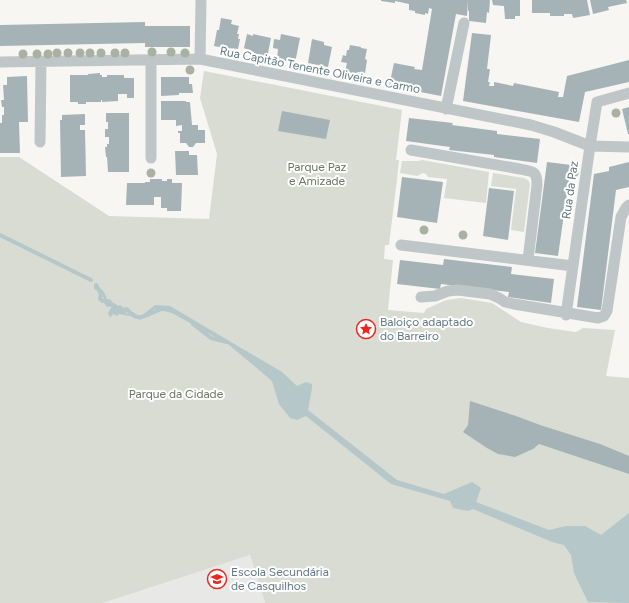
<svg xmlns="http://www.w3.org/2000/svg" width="629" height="603" font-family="Figtree,sans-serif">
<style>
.built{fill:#e8e8e7}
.green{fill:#d8dcd2}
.water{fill:#b5c7c9}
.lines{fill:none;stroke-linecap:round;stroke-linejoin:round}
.stream{stroke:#b5c7c9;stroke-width:4}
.building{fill:#a6b3b6}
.minor{stroke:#bfc6c8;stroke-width:11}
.tree{fill:#a8b1a2}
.labels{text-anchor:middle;stroke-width:4;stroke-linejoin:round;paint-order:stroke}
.street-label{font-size:12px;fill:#607980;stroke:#fff}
.park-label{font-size:12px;fill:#68785f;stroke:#fff}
.poi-label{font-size:12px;fill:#607980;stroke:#fff;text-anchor:start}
</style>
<rect width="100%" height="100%" fill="#f7f6f3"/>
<!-- built -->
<path class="built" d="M250 555 265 603H103Z"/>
<!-- green -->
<path class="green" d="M204 71 402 110 396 160H399L397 179 389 245H385L384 259 393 260 388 310 424 313 426 309 446 300 461 298 492 303 521 322 548 328 576 332 583 328 615 330 606 376 629 378V603H265L250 555 103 603H0V157H19L109 216 209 219 217 154 200 98Z
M422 160 489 172 486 203 444 198 447 179 428 177 426 174 423 173 417 176 400 173 402 161H418Z
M493 173 524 178 528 180 530 184 524 232 511 230 516 189 491 186Z"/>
<!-- water -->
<path class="water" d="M94 286C102 287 106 293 107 301L116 304 118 306 120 305 125 309 123 312 129 314 133 312 140 317 155 305 170 306 282 372 297 386 306 382 312 384V388L308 410 397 480 444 494 472 482 481 488 476 502 549 530 566 526H585L601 535 629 513V603L588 602 574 573 571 555 564 545 552 542 473 509 468 511 453 508 450 501 391 484 306 416 297 420 290 418 279 404 272 381 228 344 172 313 155 309 140 320 132 315 129 316 119 314 117 316 113 314 111 317 109 316 108 313 112 306 107 307 104 303V299L101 292 94 289Z"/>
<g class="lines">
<!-- stream -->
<path class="stream" d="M0 235 91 280
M96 285 101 294 100 299 103 301H109L112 305
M119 310 124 311 126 309C129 311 131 314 134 316 143 320 153 311 162 309
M193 324 211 338 227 342"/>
</g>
<!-- building -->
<path class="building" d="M381 0H468L467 16 456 14 441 96 389 86 394 63 415 67 414 69 422 70 432 9 429 8 428 14 425 13V15L415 13V11L409 10V4L395 1V3L381 1Z
M468 0H490L489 13 487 12 486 23 469 21V11H468Z
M492 0H520V16H515V19H505L504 6 493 5Z
M532 0H587L590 15 573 18 572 14H564V16H550V13H532Z
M590 0H626L627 3 608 7 609 10 593 14Z
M221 18 232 20 231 24 239 26 237 34H239L238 39H240L238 49 230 48V49L214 46 217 30H219Z
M145 22V26H190V47H145V43L0 46V25Z
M472 33 491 35 487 69H490L488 82H490L489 86H494V82L513 86 514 83 559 92 558 97H563L567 76 629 60V82L585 92 579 122 463 101Z
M247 34 253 36V34L271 38 267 58 254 55V52L244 48Z
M281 34 300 38 295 63 277 59 278 49 273 48 274 39 280 40Z
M312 39 324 42V45L332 47 328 67 308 63Z
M350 45 361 47V48L367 49 365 59 367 60 365 73 357 72 356 74 345 72 347 63 341 62 343 55 346 56 347 50H349Z
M100 73V75H102V77H107V75H124V78H134V98H127V94H118V101L102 102V100H101V102H86V104H78V102H70V75H88V74Z
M27 76 28 122H19L20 153H0V123H2V115H4V107H2L1 100H4L3 85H7V77Z
M161 77H189V84H192L193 93H179V95L161 96Z
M161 101H186V102H190L192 125H198V130H205V143H196L193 147H189L186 143H180V133H178V131H182V125L176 126V120H161Z
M629 107V134H628L622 109Z
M282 111 330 120 326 139 278 131Z
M106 113H129V172H108L107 157H106L105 147H107V144H109V137H105V129H108V122H106Z
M85 114V125H80V130H85L86 176 61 177 60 120H62V115Z
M409 118 453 123 452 125 497 131V134L540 139 537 163 494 157V155L449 150 450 147 406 141Z
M175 151H189V155H197L198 175H176Z
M547 162 571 165 558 256 535 253Z
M629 162V187L616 190 601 310 577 307 594 174 609 171V167Z
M402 177 443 182 437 223 397 217Z
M150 179H162V181H167V179H172V183H182L181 211H167V208H161V197H154V205H126L127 183H145V182H150Z
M489 188 514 191 508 240 483 236Z
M444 259 512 267 511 274 554 279 551 303 508 297 509 292 441 284 440 289 397 284 400 260 443 265Z
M470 401 516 416 540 425 600 444 629 456V474L539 444 533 449 515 457 498 454 487 448 463 432 468 425Z"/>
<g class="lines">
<!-- minor -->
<path class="minor" d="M200 59 201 0
M151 60V158
M0 62 200 59 531 125 554 132 590 146 629 147
M446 109 464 23
M40 142 41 61
M411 150 520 169C533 172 537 170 537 185L528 260
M401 245 573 266
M421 297 435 296 448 291 458 290 490 294 499 298 505 302 514 304 598 318 604 316 607 311 621 217 626 208 629 205
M566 315 590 146 597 102 629 93"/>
</g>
<!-- trees -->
<g class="tree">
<circle cx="152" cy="52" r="4.5"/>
<circle cx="171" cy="52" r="4.5"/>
<circle cx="57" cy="53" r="4.5"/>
<circle cx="68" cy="53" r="4.5"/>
<circle cx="80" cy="53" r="4.5"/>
<circle cx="90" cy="53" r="4.5"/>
<circle cx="101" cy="53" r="4.5"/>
<circle cx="115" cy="53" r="4.5"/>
<circle cx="125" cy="53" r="4.5"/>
<circle cx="185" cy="53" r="4.5"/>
<circle cx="23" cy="54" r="4.5"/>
<circle cx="37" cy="54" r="4.5"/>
<circle cx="48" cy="54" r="4.5"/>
<circle cx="190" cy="70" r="4.5"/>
<circle cx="616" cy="113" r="4.5"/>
<circle cx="151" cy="173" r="4.5"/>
<circle cx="574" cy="173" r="4.5"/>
<circle cx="424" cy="230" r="4.5"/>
<circle cx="463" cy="235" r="4.5"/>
</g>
<!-- icons -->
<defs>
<g id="sight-ring" transform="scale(1)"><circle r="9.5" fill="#fff" stroke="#ed251e" stroke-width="1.5"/><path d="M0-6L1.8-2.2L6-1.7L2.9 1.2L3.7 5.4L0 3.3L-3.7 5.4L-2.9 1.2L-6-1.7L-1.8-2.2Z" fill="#ed251e"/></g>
<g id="school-ring" transform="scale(1)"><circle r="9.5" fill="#fff" stroke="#ed251e" stroke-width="1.5"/><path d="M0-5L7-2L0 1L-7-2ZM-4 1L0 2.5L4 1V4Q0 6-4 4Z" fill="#ed251e"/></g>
</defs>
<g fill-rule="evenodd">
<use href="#sight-ring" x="366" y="329"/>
<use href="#school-ring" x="217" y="579"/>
</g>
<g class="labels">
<!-- street labels -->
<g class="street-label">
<text transform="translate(320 70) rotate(11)" y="4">Rua Capitão Tenente Oliveira e Carmo</text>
<text transform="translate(570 190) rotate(-82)" y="4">Rua da Paz</text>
</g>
<!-- park labels -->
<g class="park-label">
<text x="317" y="171">Parque Paz<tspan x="317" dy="14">e Amizade</tspan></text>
<text x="176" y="398">Parque da Cidade</text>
</g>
<!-- poi labels -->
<g class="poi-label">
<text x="380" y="326">Baloiço adaptado<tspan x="380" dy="14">do Barreiro</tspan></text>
<text x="231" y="576">Escola Secundária<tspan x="231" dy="14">de Casquilhos</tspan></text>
</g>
</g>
</svg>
